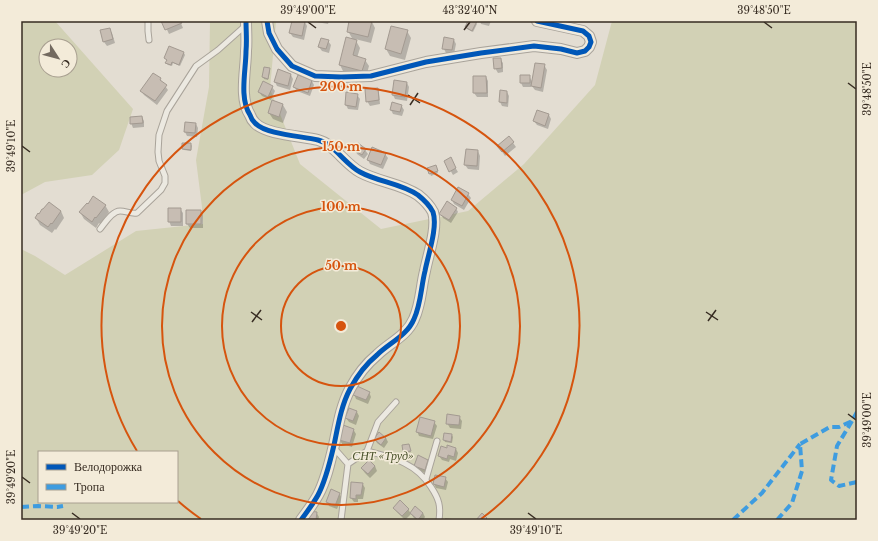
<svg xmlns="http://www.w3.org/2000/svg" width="878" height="541" font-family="'Libre Baskerville',serif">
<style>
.green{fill:#d2d1b5;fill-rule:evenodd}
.shadow{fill:#0003}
.building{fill:#c7bdb3;stroke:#a39a91}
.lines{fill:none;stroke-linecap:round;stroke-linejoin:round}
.lane-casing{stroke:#a9a39a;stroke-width:7}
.street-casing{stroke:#a9a39a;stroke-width:12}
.lane{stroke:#ece9e1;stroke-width:5}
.street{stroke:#ece9e1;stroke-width:10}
.quiet{stroke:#3e9ce0;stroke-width:4;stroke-dasharray:8 4;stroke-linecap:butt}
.cycleway-casing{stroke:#f3ebd9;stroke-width:8}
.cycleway{stroke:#0057b8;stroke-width:5}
.ticks{fill:none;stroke:#372c22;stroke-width:1.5}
.ring{fill:none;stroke:#d6540e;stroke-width:2}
.labels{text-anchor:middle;stroke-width:3;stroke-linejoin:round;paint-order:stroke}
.park-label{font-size:12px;font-style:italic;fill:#49522b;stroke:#f3ebd9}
.centre{fill:#d6540e;stroke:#f3ebd9;stroke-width:2}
.ring-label{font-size:12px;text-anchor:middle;font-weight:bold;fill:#d6540e;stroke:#f3ebd9;stroke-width:3;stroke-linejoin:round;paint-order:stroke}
.neatline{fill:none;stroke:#372c22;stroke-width:1.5}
.ticks-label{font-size:10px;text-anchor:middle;fill:#372c22}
</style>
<rect width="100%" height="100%" fill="#e3ddd2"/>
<!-- green -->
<path class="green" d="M21 21H55L133 109 119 150 92 175 45 182 21 195ZM46 46H70V70H46Z
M210 21H276L270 89 300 164 381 229 468 211 524 164 595 85 612 21H857V520H21V249L35 256 65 275 136 231 203 224 202 207 196 160 209 87ZM39 452H177V502H39Z"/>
<!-- shadow -->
<path class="shadow" d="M163 21H180L183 28 169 34Z
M293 21 305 22 307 26 304 40 293 37 290 33Z
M316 21H329L328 24 317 22Z
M350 21 372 22 375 28 371 43 355 39 360 48 357 58 365 60 369 66 366 77 343 71 340 65 353 40 348 31Z
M469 21H475L477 24 473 32 467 29 466 27Z
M480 21H491L489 26 481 24Z
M109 29 112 33 115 43 107 46 104 42Z
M407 31 411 38 405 60 390 56 386 49Z
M454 40 456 44 454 54 446 53 444 49Z
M328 41 331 45 329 53 322 51 319 47Z
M169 47 184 53 185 55 180 66 173 63 172 66 168 65 166 63 167 61 165 58Z
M500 59 503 63V72L498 73 495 68Z
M544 65 547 70 543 92 535 90 531 85V87H523L521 83V76H529L533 83Z
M269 69 270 71 268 80 264 79 263 77Z
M291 75 293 79 290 90 277 86 275 82Z
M298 76 312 81 314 85 310 96 297 91 294 87Z
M486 77 488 81V97H477L474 93Z
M160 79 168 90 157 105 144 95 141 91Z
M395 82 407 83 409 87 407 101 395 99 393 95Z
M272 87 275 91 271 100 262 96 259 92Z
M377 89 379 93 380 104 370 106 367 101Z
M507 92 509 96 508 107 502 106 500 102Z
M357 95 360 99 358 110 348 109 346 105Z
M273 101 283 105 287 112 283 123 273 119 269 113Z
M401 105 404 110 402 116 393 114 391 110Z
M538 111 549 115 551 119 548 129 537 125 534 121Z
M142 117 144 121V127L133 128 131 123Z
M196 124 198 128 197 137 187 136 185 132Z
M509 137 516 147 505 156 501 150Z
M191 144 192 146 191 151 184 150 183 149Z
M355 150H365L368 154 364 159 357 154Z
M478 151 480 156 479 170 468 169 465 165Z
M385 154 388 158 383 169 370 164 368 160Z
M450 159 458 172 453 175 445 161Z
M436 168 438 173 431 176 428 169Z
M468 194 471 198 464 210 454 204 452 200Z
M105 205 109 212 100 224 99 223 96 228 84 219 80 212Z
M456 208 458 212 451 223 443 218 441 214Z
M180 209 183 213V226H171L169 221Z
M61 211 64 218 56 230 55 229 52 233 40 225 36 218Z
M200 211 203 215V228H190L187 224Z
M369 392 371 397 368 404 356 399 354 394Z
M357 412 359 416 356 425 349 422 346 418Z
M459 417 462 421 461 429 450 428 447 423Z
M434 422 437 426 433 439 419 436 417 431Z
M353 429 356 434 352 447 342 444 340 440Z
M452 435 453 437 452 443 445 442 444 440Z
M386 438 388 442 384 448 377 443 375 439Z
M409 445 411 452 405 453 404 452Z
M447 449H456L458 453 456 461 450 459 449 462 442 460 439 456Z
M428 460 430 465 427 473 417 470 415 466Z
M375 466 377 471 370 478 365 473 362 469Z
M445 478 448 482 446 490 436 488 434 484Z
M362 483 365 488 363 499H358V502H354L351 498Z
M339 494 342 498 337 509 329 506 327 502Z
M394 508 408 509 411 514 405 520 397 512Z
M316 512 319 517 318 520H309Z
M423 513 425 517 423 520H417L414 518 411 514Z
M445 518 452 519 453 520H445Z"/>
<!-- building -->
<path class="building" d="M161 21H181L182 23 165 30Z
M292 21H305L302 36 289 33Z
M349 21H372L368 37 347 32Z
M468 21H477L472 31 465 27Z
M391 26 408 30 401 54 385 49Z
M110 28 113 39 103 42 100 30Z
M346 37 357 40 353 55 366 59 362 71 339 65Z
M444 37 454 39 452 50 442 49Z
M321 38 329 40 326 49 318 47Z
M169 46 184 52 179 65 172 62 171 65 165 63 167 60 164 58Z
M493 58H501L502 68 494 69Z
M535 63 545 64 541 88 531 86Z
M264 67 270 68 268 79 262 77Z
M278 69 291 74 288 86 274 82Z
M153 73 161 78 160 80 167 85 155 101 140 91Z
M298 75 312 80 308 93 293 87Z
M520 75H530V83H520Z
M473 76H486L487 93H473Z
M394 80 407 82 405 97 392 95Z
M263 81 273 86 268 97 258 92Z
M378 88 379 100 366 102 365 89Z
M500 90 507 91V103L499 102Z
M346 92 358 94 356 107 345 105Z
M272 100 283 104 279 117 268 113Z
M392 102 402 105 400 112 390 110Z
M537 110 549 114 545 126 533 121Z
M142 116 143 123 130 124V117Z
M185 122 196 123 195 133 184 132Z
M509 136 514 142 502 152 497 146Z
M182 143H191V150L182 149Z
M358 143 366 149 362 155 354 150Z
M372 147 386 153 381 165 367 160Z
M466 149 478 150 477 166 464 165Z
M451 157 456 168 449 172 444 161Z
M436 165 438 171 429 174 427 168Z
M458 187 469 193 462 206 451 200Z
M93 196 106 205 96 218 95 217 92 222 79 212 87 203 88 204Z
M447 201 457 208 449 220 439 214Z
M49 202 61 211 52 224 51 223 48 227 35 218 38 213 39 214 42 209H43Z
M168 208H181V222H168Z
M186 210H201V224H186Z
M357 386 370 392 366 400 353 395Z
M349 408 357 411 353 421 345 418Z
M447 414 460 416 459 425 446 424Z
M420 417 435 421 431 436 416 432Z
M343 425 354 429 350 443 339 440Z
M379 432 386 438 381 445 374 439Z
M444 433 452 434 451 442 443 440Z
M409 444 411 451 403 452 402 445Z
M447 445 456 448 454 457 448 455 447 459 438 456 441 446 447 448Z
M418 455 428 460 425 470 414 466Z
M369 460 375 466 368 474 361 468Z
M435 475 446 477 444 487 433 484Z
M351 482 363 483 361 495H356V499L350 498Z
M331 489 340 493 335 506 326 502Z
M400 500 409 509 402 516 393 508Z
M415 506 423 513 418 520 410 513Z
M309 511 317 512 316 520H308Z
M482 513 487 518 485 520H476Z"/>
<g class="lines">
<!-- lane casing -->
<g class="lane-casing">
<path id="lane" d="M148 21V31L149 40
M100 229C105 223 112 211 120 211 126 211 131 214 137 213L161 190 165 183V176L159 161 158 152 159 135 167 111 196 66 218 50 246 25
M334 448 348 464
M367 451C394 458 416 463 431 487 439 499 441 506 439 520
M426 479 437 441
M341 520 348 464 367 451 378 422 396 402"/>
</g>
<!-- street casing -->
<g class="street-casing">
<path id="street" d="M246 21C246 31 247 41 246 51 246 70 239 98 250 115 251 118 253 121 255 123 266 135 303 136 318 140 334 144 345 164 360 172 378 182 400 183 418 195 423 199 430 206 433 212 438 227 428 255 425 271 421 287 421 304 414 319 407 336 389 343 377 355 366 364 357 376 350 389 341 406 338 426 334 445 330 462 326 480 318 495 313 504 307 512 301 520
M267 21 269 33 277 49 292 66 315 76 341 77 371 76 426 62 481 53 534 46 561 49 577 53 585 51 589 47 591 42 589 36 583 31 537 21"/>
</g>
<!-- lane -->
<use href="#lane" class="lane"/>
<!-- street -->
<use href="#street" class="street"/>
<!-- quiet -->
<path class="quiet" d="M852 421 837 446 831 480 839 486 857 482
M21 507 38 506 57 507 63 506
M733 520 762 493 800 444
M777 520 792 503 802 471 800 444 830 427H839L852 421 857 412"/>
<!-- cycleway casing -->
<g class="cycleway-casing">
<path id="cycleway" d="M246 21C246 31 247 41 246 51 246 70 239 98 250 115 251 118 253 121 255 123 266 135 303 136 318 140 334 144 345 164 360 172 378 182 400 183 418 195 423 199 430 206 433 212 438 227 428 255 425 271 421 287 421 304 414 319 407 336 389 343 377 355 366 364 357 376 350 389 341 406 338 426 334 445 330 462 326 480 318 495 313 504 307 512 301 520
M267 21 269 33 277 49 292 66 315 76 341 77 371 76 426 62 481 53 534 46 561 49 577 53 585 51 589 47 591 42 589 36 583 31 537 21"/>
</g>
<!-- cycleway -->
<use href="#cycleway" class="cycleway"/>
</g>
<!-- ticks -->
<path class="ticks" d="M308 22 316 28M764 22 772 28M464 30 470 22M848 83 856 89M408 95 420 103M410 105 418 93M22 146 30 152M251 312 262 320M706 312 718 320M708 321 716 310M252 322 261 310M848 414 856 420M22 477 30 483M72 513 80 519M528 513 536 519"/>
<!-- distance rings -->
<g class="ring">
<circle cx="341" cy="326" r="60"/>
<circle cx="341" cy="326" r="119"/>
<circle cx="341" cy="326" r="179"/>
<path d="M201 519A239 239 0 0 1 178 501M137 451A239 239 0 1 1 481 519"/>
</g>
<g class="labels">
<!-- park labels -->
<g class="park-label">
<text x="383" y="460">СНТ «Труд»</text>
</g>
</g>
<circle cx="341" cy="326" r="6" class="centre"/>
<g class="ring-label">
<text x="341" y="91">200 m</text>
<text x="341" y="151">150 m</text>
<text x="341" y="211">100 m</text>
<text x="341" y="270">50 m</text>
</g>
<!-- border -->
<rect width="878" height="541" fill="none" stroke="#f3ebd9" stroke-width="44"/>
<!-- legend -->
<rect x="38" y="451" width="140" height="52" fill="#f3ebd9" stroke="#a89f90"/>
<rect x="46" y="464" width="20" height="6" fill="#0057b8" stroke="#a89f90"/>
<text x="74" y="471" font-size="12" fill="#372c22">Велодорожка</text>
<rect x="46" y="484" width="20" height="6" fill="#3e9ce0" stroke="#a89f90"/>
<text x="74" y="491" font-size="12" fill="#372c22">Тропа</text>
<!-- north arrow -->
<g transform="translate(58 58) rotate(126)"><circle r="19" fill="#f3ebd9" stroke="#a89f90"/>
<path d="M0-3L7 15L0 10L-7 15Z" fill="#736a60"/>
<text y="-6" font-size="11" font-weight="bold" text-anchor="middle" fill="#372c22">С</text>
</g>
<rect x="22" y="22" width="834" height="497" class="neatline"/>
<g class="ticks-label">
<text x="308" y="14">39°49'00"E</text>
<text x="470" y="14">43°32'40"N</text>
<text x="764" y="14">39°48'50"E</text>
<text transform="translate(867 89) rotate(-90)" y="4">39°48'50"E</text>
<text transform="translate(11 146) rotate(-90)" y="4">39°49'10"E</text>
<text transform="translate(867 420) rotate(-90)" y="4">39°49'00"E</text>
<text transform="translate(11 477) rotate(-90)" y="4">39°49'20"E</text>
<text x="80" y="534">39°49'20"E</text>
<text x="536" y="534">39°49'10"E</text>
</g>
</svg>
